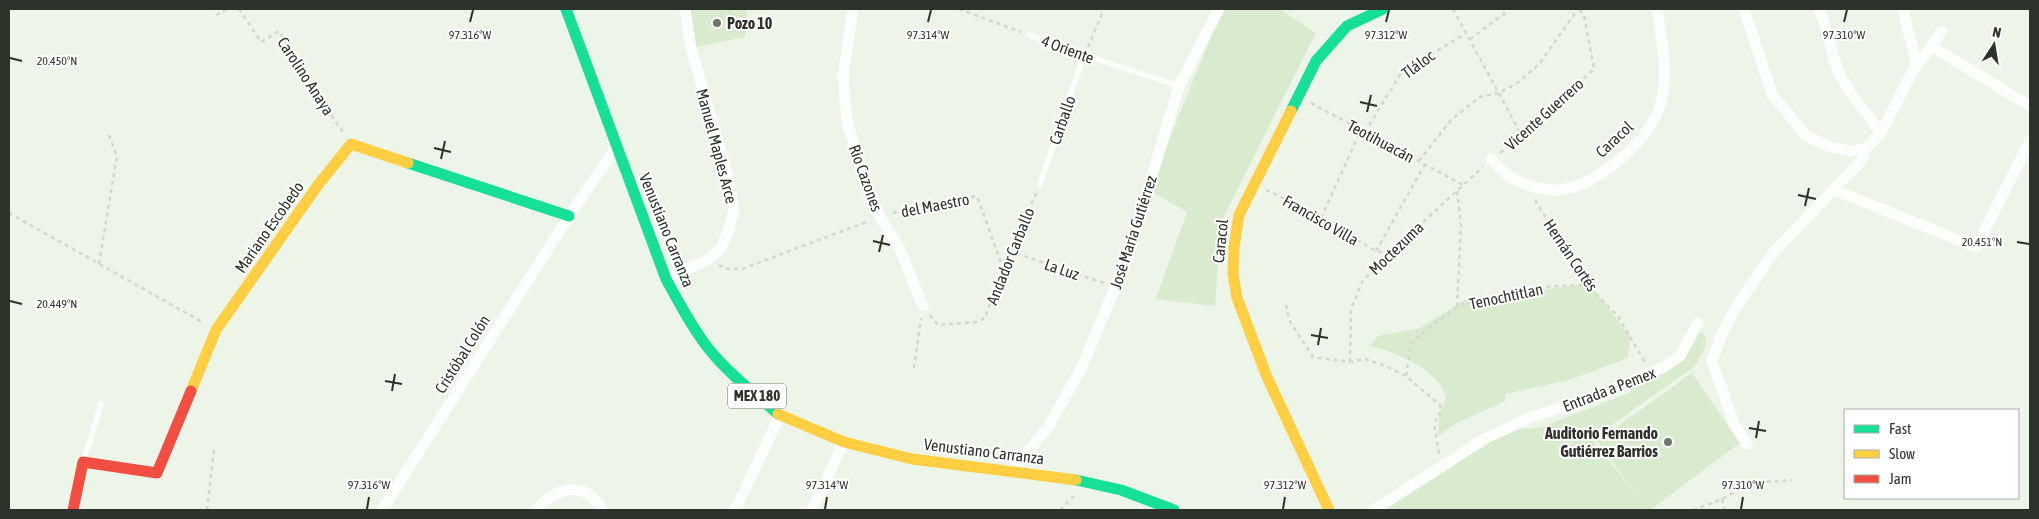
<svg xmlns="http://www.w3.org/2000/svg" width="2039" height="519" font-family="'Asap Condensed',sans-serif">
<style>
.green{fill:#d9ebcf}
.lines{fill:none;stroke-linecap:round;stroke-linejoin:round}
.path{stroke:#d4d6d2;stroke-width:2.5;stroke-dasharray:4 4;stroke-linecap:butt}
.lane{stroke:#fcfefc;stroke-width:5.5}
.street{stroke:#fcfefc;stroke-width:11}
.fast{stroke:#16e098;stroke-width:11}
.slow{stroke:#ffcf43;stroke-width:11}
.jam{stroke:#f24e42;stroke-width:11}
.ticks{fill:none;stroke:#2d322a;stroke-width:2}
.poi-dot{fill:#70766c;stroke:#fff;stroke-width:2}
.labels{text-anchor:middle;stroke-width:4;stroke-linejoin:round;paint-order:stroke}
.shield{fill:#fff;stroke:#6c706a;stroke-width:1}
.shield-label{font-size:15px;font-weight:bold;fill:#2d322a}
.poi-label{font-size:16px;font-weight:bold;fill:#2d322a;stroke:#fff;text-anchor:start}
.street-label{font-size:16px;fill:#2d322a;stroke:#fff}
.ticks-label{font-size:12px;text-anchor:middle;fill:#2d322a;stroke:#fff;stroke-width:4;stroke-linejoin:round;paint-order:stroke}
</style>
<rect width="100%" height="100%" fill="#edf5e8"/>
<!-- green -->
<path class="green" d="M686 9H747L745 37 692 48Z
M1222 9H1280L1316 33 1221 222 1215 306 1156 299 1187 212 1149 190Z
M1586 284 1596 292 1630 336 1628 358 1569 380 1505 394V401L1459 422 1438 436 1439 414 1446 397C1437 369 1396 352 1370 346L1378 336 1420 328 1465 300Z
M1700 331 1705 336 1706 346 1695 366 1592 439 1638 497 1597 441 1692 373 1740 443 1650 510H1380L1509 429 1539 428 1631 392 1630 382 1679 355Z"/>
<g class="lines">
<!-- path -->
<path class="path" d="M239 9 261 42 279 31 320 99 343 132
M959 9 1021 32
M1453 9 1522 136
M216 15 228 9
M1470 39 1504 14 1506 9
M1088 47 1104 9
M1311 103 1463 185
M1365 132 1401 73 1466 33
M1500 153 1522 136 1594 69 1584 15 1579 9
M1419 161 1451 120 1480 97 1499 93 1519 82 1540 63 1578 9
M1266 190 1294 203 1376 251 1388 254
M1457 191 1461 225 1457 307
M1535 200 1587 285 1618 316 1645 362
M9 213 204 323
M893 213 918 205 977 196 1003 268
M1321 218 1361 130
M1009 251 1104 283
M1376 251 1425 164
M99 264 117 156 108 133
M719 265 727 269H742L869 221
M1286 305 1289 320 1313 357 1350 362 1365 359 1383 365 1406 376 1440 405 1441 411 1434 423 1439 454
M930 315 938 325 977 322 985 318 1009 251 1037 192
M1350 362 1351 309 1362 282 1388 254 1483 167
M914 368 921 318
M1406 376 1411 343 1431 326 1460 305 1495 295 1539 287 1587 285
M1722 499 1725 510
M207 510 214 449
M1060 510 1075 495
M1693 510 1722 499 1751 483 1792 480"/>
<!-- lane -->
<path class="lane" d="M1029 35 1084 55 1179 86
M1040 184 1084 55
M84 460 101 404"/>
<!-- street -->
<path class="street" d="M853 9 843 76 847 121 862 174 880 217 899 247 923 306
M1744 9 1772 94 1805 135 1827 146 1850 151 1865 149 1881 133 1911 74 1942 31
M1820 9 1838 71 1850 92 1881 133
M1903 9 1917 66
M1931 46 2030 106
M1491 159C1497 165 1504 172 1511 177 1522 185 1545 191 1558 190 1594 188 1643 145 1657 114 1671 81 1662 43 1657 9
M1834 190 1976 247 2030 141
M666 279 709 259 721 248 728 232 734 210 728 177 691 48 685 9
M1747 444 1735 426 1712 361 1721 336 1736 307 1774 252 1863 159 1865 149
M1012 470 1047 429 1082 367 1127 259 1179 86 1219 9
M382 510 569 216 617 146
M536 510C556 487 585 479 603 510
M735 510 780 416
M812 510 844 442
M1374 510 1486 438 1532 417 1592 398 1664 367 1680 356 1698 323"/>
<!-- fast -->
<path class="fast" d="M566 9 666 279C679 303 692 327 708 348 728 373 754 393 778 414
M1291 111 1316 61 1347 26 1383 9
M408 163 569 216
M1076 480 1121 490 1174 510"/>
<!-- slow -->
<path class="slow" d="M1291 111 1239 215 1234 247 1233 274 1237 298 1267 377 1329 510
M191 391 216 330 318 185 351 144 408 163
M778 414 844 442 912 459 1076 480"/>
<!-- jam -->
<path class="jam" d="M73 510 83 462 157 473 191 391"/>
</g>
<!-- ticks -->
<path class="ticks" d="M470 22 473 10M928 22 931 10M1386 22 1389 10M1844 22 1847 10M10 58 22 61M1360 102 1377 106M1367 112 1371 95M434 148 451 152M441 159 445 141M1798 195 1816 199M1805 206 1809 188M873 241 890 245M2017 242 2029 244M879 252 883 235M10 301 22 304M1311 335 1328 338M1318 345 1321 328M385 381 402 384M392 391 395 374M1749 428 1766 431M1756 438 1759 421M367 509 369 497M825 509 827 497M1283 509 1285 497M1741 509 1743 497"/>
<!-- markers -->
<g class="poi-dot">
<circle cx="717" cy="23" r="5"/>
<circle cx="1668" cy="442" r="5"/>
</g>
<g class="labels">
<!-- shield labels -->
<rect class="shield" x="728" y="383.5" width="58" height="25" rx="4"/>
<g class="shield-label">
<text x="757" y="401">MEX 180</text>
</g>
<!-- poi labels -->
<g class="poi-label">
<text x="727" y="29">Pozo 10</text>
<text x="1658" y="439" text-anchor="end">Auditorio Fernando<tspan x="1658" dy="18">Gutiérrez Barrios</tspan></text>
</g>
<!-- street labels -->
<g class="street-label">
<text transform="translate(1068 49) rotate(20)" y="6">4 Oriente</text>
<text transform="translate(1418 64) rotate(-36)" y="6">Tláloc</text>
<text transform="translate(306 76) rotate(57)" y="6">Carolino Anaya</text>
<text transform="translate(1544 114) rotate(-42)" y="6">Vicente Guerrero</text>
<text transform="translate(1062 120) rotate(-71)" y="6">Carballo</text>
<text transform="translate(1614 139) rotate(-43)" y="6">Caracol</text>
<text transform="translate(1381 141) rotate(28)" y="6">Teotihuacán</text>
<text transform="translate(717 146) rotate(75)" y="6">Manuel Maples Arce</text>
<text transform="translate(866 178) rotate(70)" y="6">Río Cazones</text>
<text transform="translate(935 205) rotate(-11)" y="6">del Maestro</text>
<text transform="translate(1321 220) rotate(30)" y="6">Francisco Villa</text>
<text transform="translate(269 227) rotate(-55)" y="6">Mariano Escobedo</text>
<text transform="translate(667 230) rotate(68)" y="6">Venustiano Carranza</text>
<text transform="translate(1133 232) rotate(-72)" y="6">José María Gutiérrez</text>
<text transform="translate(1220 241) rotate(-84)" y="6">Caracol</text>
<text transform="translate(1396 248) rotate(-44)" y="6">Moctezuma</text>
<text transform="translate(1571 255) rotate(56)" y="6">Hernán Cortés</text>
<text transform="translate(1010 256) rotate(-68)" y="6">Andador Carballo</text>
<text transform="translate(1062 269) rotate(19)" y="6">La Luz</text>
<text transform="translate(1506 296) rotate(-12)" y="6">Tenochtitlan</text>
<text transform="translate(462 354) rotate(-58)" y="6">Cristóbal Colón</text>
<text transform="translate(1609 389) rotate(-21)" y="6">Entrada a Pemex</text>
<text transform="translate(984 451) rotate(7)" y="6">Venustiano Carranza</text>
</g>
</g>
<g class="ticks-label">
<text x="470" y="39">97.316°W</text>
<text x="928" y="39">97.314°W</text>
<text x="1386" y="39">97.312°W</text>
<text x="1844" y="39">97.310°W</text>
<text x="57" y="65">20.450°N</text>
<text x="1982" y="246">20.451°N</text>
<text x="57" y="308">20.449°N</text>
<text x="369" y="489">97.316°W</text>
<text x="827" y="489">97.314°W</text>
<text x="1285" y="489">97.312°W</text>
<text x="1743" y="489">97.310°W</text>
</g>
<!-- border -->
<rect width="2039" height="519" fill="none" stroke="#2d322a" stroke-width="20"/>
<!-- legend -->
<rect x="1844" y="409" width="175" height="90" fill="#ffffff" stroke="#abadaa"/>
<rect x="1854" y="425" width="25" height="8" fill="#16e098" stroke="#abadaa"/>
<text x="1889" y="434" font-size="15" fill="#2d322a">Fast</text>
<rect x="1854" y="450" width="25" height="8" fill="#ffcf43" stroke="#abadaa"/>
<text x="1889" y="459" font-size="15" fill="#2d322a">Slow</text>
<rect x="1854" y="475" width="25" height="8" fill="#f24e42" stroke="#abadaa"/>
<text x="1889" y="484" font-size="15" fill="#2d322a">Jam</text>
<!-- north arrow -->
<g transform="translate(1994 45) rotate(12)" stroke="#ffffff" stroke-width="4" paint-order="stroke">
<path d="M0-4L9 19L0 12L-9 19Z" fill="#2d322a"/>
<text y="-8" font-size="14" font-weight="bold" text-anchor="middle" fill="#2d322a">N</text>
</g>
</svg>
